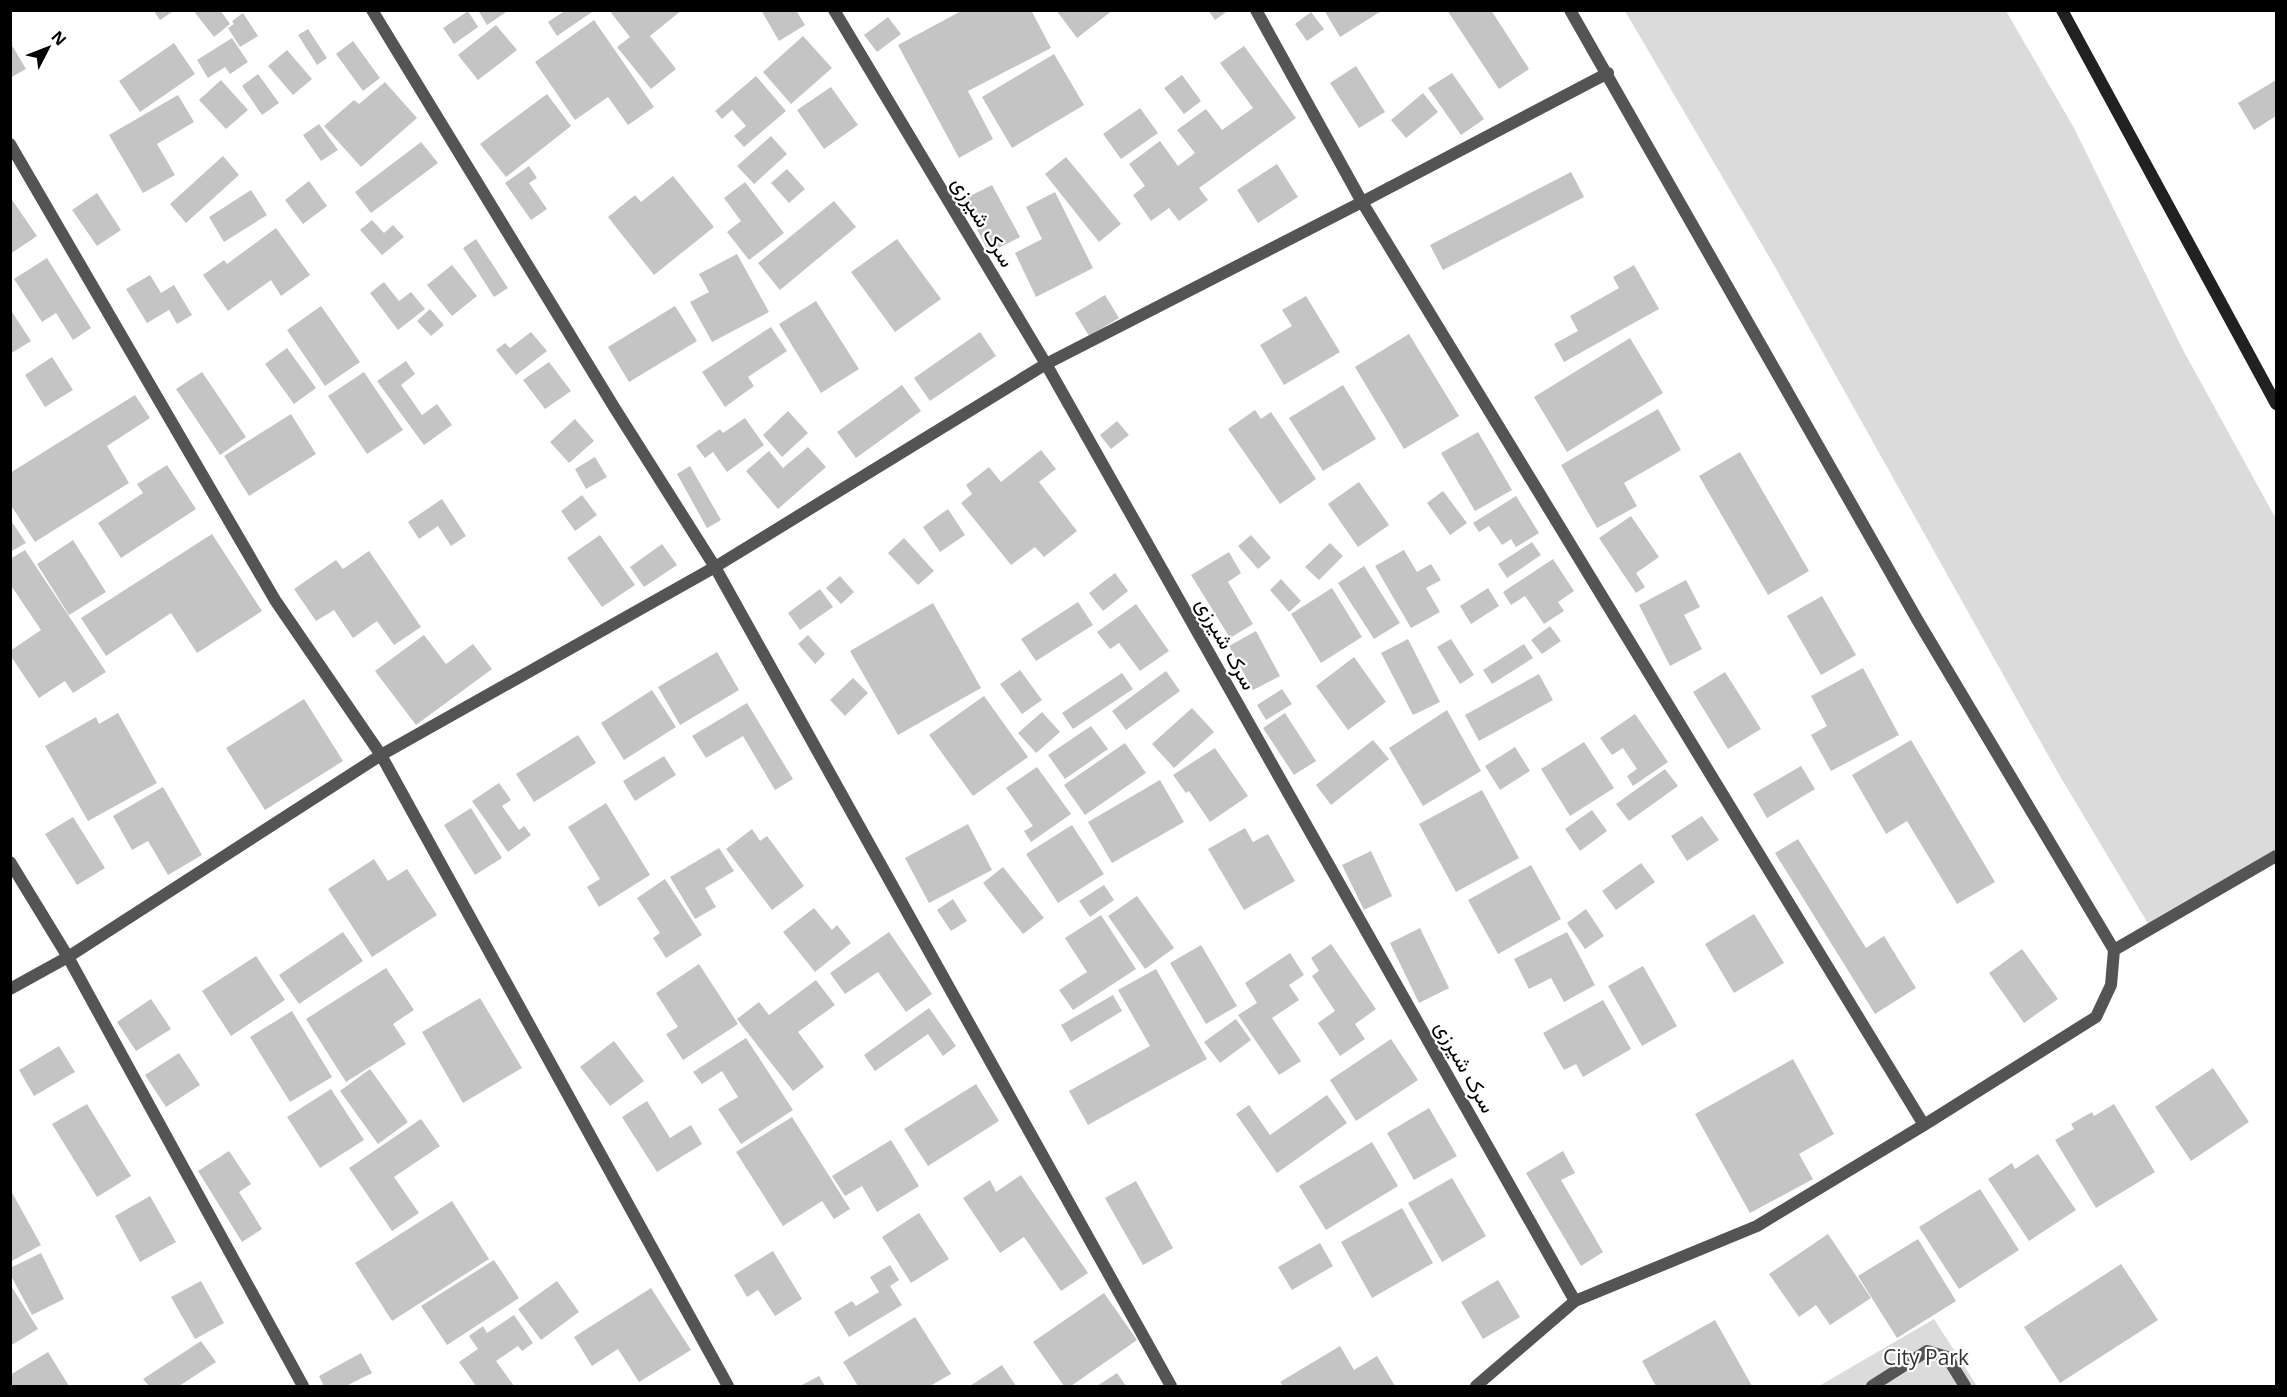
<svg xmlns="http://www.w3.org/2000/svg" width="2287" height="1397" font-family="'Open Sans',Vazirmatn,sans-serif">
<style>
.green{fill:#dbdbdb}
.building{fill:#c4c4c4}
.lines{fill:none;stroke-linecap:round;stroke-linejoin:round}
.minor{stroke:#545454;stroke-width:12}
.secondary{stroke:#212121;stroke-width:12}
.labels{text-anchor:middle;stroke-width:4.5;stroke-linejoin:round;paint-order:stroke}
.street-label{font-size:21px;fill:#000;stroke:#fff}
.park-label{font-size:21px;fill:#323232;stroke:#fff}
</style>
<rect width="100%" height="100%" fill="#fff"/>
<!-- green -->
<path class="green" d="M1625 11H2006L2074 128 2183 350 2276 519V854L2150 927 2057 771 1774 265Z
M1934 1319 1977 1386H1819Z"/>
<!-- building -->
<path class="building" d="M153 10H175L160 20Z
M193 10H220L230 24 214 37Z
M478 10H509L487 25Z
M562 10H595L557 36 548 22 563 12Z
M609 10H682L650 36 676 69 651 89 617 47 630 37Z
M761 10H796L805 25 779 41Z
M963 10H1031L1051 48 968 91 993 139 959 158 898 45Z
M1056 10H1113L1077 38Z
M1208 10H1229L1215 20Z
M1324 10H1383L1340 37Z
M1447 10H1491L1529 69 1499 89Z
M468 11 478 27 454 44 443 28Z
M1311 12 1324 29 1307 41 1295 24Z
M243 13 258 36 240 47 228 28 234 24 232 21Z
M888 17 901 34 877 52 864 35Z
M594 20 654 107 628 125 608 97 575 120 535 62Z
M496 25 517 50 478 80 458 55Z
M308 29 327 58 317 65 298 35Z
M803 36 832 68 791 104 763 72Z
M232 38 248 62 230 74 225 67 208 78 197 60Z
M353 41 380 78 363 91 336 54Z
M10 42 26 69 10 78Z
M174 43 195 74 140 112 119 81Z
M1244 46 1296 118 1199 188 1208 200 1179 221 1169 208 1151 221 1133 195 1145 186 1129 164 1160 141 1178 166 1195 153 1177 130 1206 109 1222 130 1253 108 1220 63Z
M287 50 312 79 293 95 268 66Z
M1054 54 1084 105 1012 148 982 97Z
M1356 66 1385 112 1359 128 1330 83Z
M1452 73 1484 119 1461 135 1428 88Z
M258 74 279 103 262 115 242 86Z
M1182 75 1201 101 1184 114 1164 88Z
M756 76 786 111 744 147 734 136 746 126 732 110 722 119 715 111Z
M221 80 248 110 226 129 199 100Z
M2276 80V116L2254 130 2238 103Z
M385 82 417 118 361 167 324 126 354 100 359 104Z
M831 87 858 125 824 149 797 110Z
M1423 93 1438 112 1406 138 1391 120Z
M547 94 571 126 506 177 480 144Z
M178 95 194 122 157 144 175 175 143 193 109 135Z
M1140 108 1158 133 1121 159 1103 134Z
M319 124 338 150 321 161 303 135Z
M771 136 787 154 754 184 737 166Z
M421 142 438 163 371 213 355 192Z
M223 156 239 175 186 223 170 204Z
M1066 157 1121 224 1099 242 1045 174Z
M1277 164 1298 197 1258 223 1237 190Z
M529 166 537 178 529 183 547 209 531 220 505 183Z
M787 169 805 189 789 203 771 183Z
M1571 172 1584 197 1443 270 1430 245Z
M673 176 714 227 654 275 608 217 635 195 641 202Z
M309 181 327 206 303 224 285 200Z
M745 182 784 233 749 260 727 232 741 221 724 198Z
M992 185 1020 237 989 253 962 200Z
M251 190 267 215 224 242 209 217Z
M1055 192 1093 268 1036 297 1015 253 1042 239 1026 207Z
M97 193 121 230 97 246 72 210Z
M10 197 37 236 10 254Z
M834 201 856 227 780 290 758 263Z
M372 220 384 233 393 225 404 237 382 255 360 230Z
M276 228 310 275 281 296 271 280 228 311 203 275 224 260 227 264Z
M476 239 508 288 494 297 463 248Z
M897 239 941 299 895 332 851 272Z
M737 254 769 312 712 342 690 302 709 292 699 274Z
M47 258 91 328 73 340 56 313 42 322 14 279Z
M452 265 477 296 452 316 427 285Z
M1634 265 1659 309 1564 362 1554 344 1578 331 1570 316 1619 288 1613 277Z
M150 275 161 293 174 285 192 315 177 324 169 310 147 323 126 289Z
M384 282 399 301 411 292 425 309 398 330 370 293Z
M1105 295 1119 318 1089 336 1075 313Z
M1306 296 1340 352 1284 385 1260 345 1292 326 1282 310Z
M816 301 859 369 821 393 779 324Z
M321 306 360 362 325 386 287 330Z
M675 306 697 341 629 382 608 347Z
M10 309 31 341 10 354Z
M430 309 444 325 431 336 417 321Z
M771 327 787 351 748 377 754 386 725 407 702 372Z
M531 332 547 351 516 375 496 350 505 343 510 348Z
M980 332 996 356 930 401 914 378Z
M1409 334 1459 416 1404 449 1355 367Z
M1630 338 1663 393 1567 452 1534 397Z
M287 348 316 388 294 404 265 364Z
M52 357 73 390 45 407 25 375Z
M406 361 415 374 401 385 422 415 437 404 452 425 424 445 377 381Z
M549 362 571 391 545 409 523 380Z
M202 372 246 437 220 455 176 389Z
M364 372 403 430 367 454 328 396Z
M902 385 921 411 856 458 837 432Z
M1343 385 1376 439 1323 471 1289 418Z
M135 395 150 418 107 446 129 483 35 542 10 504V473Z
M1658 409 1681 450 1624 483 1637 506 1597 528 1561 465Z
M1255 410 1261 419 1271 412 1316 479 1280 504 1228 429Z
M788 411 808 433 782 457 763 435Z
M291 414 316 454 249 496 224 456Z
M745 418 764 445 727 472 713 452 705 458 696 446 720 429 723 433Z
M575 419 594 441 569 463 550 442Z
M1117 421 1129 435 1111 449 1100 435Z
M1478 432 1512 490 1475 511 1441 453Z
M808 447 826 467 778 509 746 471 769 451 783 468Z
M1041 450 1056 469 1039 482 1077 531 1044 557 1035 547 1011 565 961 503 972 494 966 485 989 467 1001 482Z
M1740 452 1809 571 1768 595 1699 476Z
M595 457 607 477 586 489 575 469Z
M167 465 196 509 121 558 98 523 143 493 137 484Z
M690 466 721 520 707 528 677 474Z
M1359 482 1389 525 1358 547 1328 504Z
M1443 491 1467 523 1450 535 1427 503Z
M582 495 597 515 575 531 561 511Z
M1516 496 1539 533 1516 547 1511 539 1502 545 1489 526 1479 532 1473 523Z
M442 499 466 536 451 546 438 526 419 539 408 522Z
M948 509 965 535 940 552 923 527Z
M1631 516 1659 557 1636 573 1645 587 1636 593 1599 538Z
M10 519 26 543 10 552Z
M212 534 262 611 197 653 171 613 106 656 81 618Z
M600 535 635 585 602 607 567 558Z
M1251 535 1271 558 1258 569 1238 546Z
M904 538 934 571 918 585 888 553Z
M73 540 106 592 69 615 37 564Z
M1532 542 1541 555 1507 578 1498 564Z
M1330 543 1343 556 1319 580 1305 567Z
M662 544 677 565 644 587 630 567Z
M25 550 106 672 73 693 65 681 39 698 10 655V651L41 630 10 584V559Z
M1404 550 1417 572 1431 564 1441 580 1426 588 1440 612 1411 628 1375 566Z
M369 551 421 627 394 645 377 621 353 638 334 610 316 621 294 589 336 560 343 569Z
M1229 552 1241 573 1228 582 1253 624 1230 638 1191 575Z
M1553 559 1574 591 1558 602 1564 611 1544 624 1525 596 1511 605 1503 592Z
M1364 566 1400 623 1374 639 1338 583Z
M1115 573 1128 591 1103 611 1089 593Z
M840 576 854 592 841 604 826 588Z
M1281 579 1301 601 1289 612 1270 590Z
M1686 580 1700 607 1684 615 1702 649 1670 666 1639 605Z
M1332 588 1362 637 1321 663 1291 614Z
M1488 588 1499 606 1471 624 1460 606Z
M820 589 833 607 800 630 788 613Z
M1822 596 1856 655 1821 675 1787 616Z
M1078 602 1093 625 1036 661 1021 639Z
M933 603 981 688 898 735 850 651Z
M1136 604 1169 651 1140 671 1119 643 1110 649 1097 632Z
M1550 626 1561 641 1542 654 1531 640Z
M1256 631 1280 676 1253 690 1229 646Z
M424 635 446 664 473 644 492 669 416 725 375 671Z
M808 635 825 654 815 664 798 644Z
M1408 639 1440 702 1413 715 1381 653Z
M1451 639 1474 675 1460 684 1437 647Z
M1524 644 1533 658 1492 684 1483 670Z
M717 652 739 690 680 725 658 687Z
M1354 657 1386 702 1348 730 1316 686Z
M1863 668 1899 735 1831 771 1811 735 1827 726 1811 696Z
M1020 670 1042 700 1022 714 1000 684Z
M1166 671 1180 691 1126 730 1112 711Z
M1725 672 1761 729 1728 749 1693 692Z
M1122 673 1133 689 1073 729 1062 713Z
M1539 674 1553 700 1479 741 1465 715Z
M853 678 868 693 845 716 830 700Z
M1282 689 1292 704 1266 720 1257 705Z
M652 690 676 727 624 760 601 723Z
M984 696 1028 757 973 796 929 735Z
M304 699 343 761 265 810 226 748Z
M747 703 793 779 775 790 743 736 706 758 692 736Z
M1192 708 1214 732 1174 768 1152 744Z
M1447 710 1481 771 1423 806 1389 748Z
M1042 712 1060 732 1036 753 1018 733Z
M118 713 157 783 88 821 45 746 96 717 99 724Z
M1285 713 1316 761 1294 775 1263 728Z
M1635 714 1668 762 1633 786 1627 776 1637 769 1623 748 1612 755 1600 738Z
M1091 726 1108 749 1065 779 1048 755Z
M578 735 596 763 534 802 516 774Z
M1373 740 1389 759 1331 805 1316 785Z
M1911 740 1995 882 1957 904 1907 821 1886 834 1852 775Z
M1584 742 1614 788 1570 816 1541 769Z
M1125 743 1146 773 1085 815 1064 785Z
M1515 747 1530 771 1500 790 1485 766Z
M1215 748 1248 796 1210 822 1189 791 1186 793 1173 775Z
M664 756 676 775 635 801 623 781Z
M1801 766 1815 789 1767 818 1753 794Z
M1037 767 1071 814 1031 842 1024 831 1033 826 1006 788Z
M1665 769 1678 786 1629 821 1616 804Z
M1160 780 1184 822 1112 863 1088 822Z
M499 783 511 800 502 806 519 830 524 826 531 835 508 852 472 801Z
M163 787 202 855 168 875 148 841 132 850 113 816Z
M1482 790 1519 858 1456 892 1419 824Z
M606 803 650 875 599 907 587 887 600 879 568 827Z
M471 808 502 858 475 875 444 825Z
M1592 810 1607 831 1580 851 1565 829Z
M1702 816 1719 840 1687 861 1671 836Z
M73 817 105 868 77 885 45 834Z
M968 824 992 870 929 903 905 858Z
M1072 825 1104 874 1058 903 1026 854Z
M1245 828 1253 842 1268 834 1295 881 1244 910 1208 849Z
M752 829 760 841 767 836 804 886 772 910 726 849Z
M1798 839 1866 948 1884 936 1916 988 1875 1014 1775 853Z
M719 848 734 871 705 888 716 907 695 919 670 877Z
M1371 851 1392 896 1364 910 1342 865Z
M374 859 388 881 407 869 437 915 372 957 328 889Z
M1641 863 1655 882 1616 910 1602 891Z
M1531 865 1561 919 1498 954 1468 900Z
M1003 867 1044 918 1023 934 983 883Z
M665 879 702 935 666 958 653 938 660 933 637 898Z
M1104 885 1114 900 1090 917 1079 901Z
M1137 896 1174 948 1145 969 1108 916Z
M953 899 967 921 951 931 937 910Z
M814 908 832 930 837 925 851 943 815 972 783 932Z
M1586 909 1604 936 1585 949 1567 923Z
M1754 914 1784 963 1734 993 1705 944Z
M1101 915 1136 969 1073 1010 1059 990 1087 972 1065 938Z
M1420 928 1449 988 1419 1003 1390 943Z
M343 932 363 961 299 1004 279 975Z
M889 932 932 994 906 1012 878 972 845 994 830 973Z
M1567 932 1595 985 1564 1002 1551 978 1529 989 1514 959Z
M1331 944 1376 1009 1355 1024 1365 1039 1340 1056 1318 1023 1335 1011 1312 976 1319 971 1311 958Z
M1201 945 1237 1006 1206 1024 1170 963Z
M2022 949 2058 999 2024 1023 1989 973Z
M1290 953 1304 975 1289 985 1299 1000 1272 1018 1301 1061 1279 1075 1238 1015 1257 1003 1245 983Z
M256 956 285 1000 231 1036 202 991Z
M699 964 738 1024 683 1060 666 1034 678 1027 656 993Z
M1643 966 1677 1026 1642 1046 1608 986Z
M386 968 414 1010 393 1024 406 1044 346 1082 306 1019Z
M1156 969 1207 1059 1088 1125 1069 1091 1150 1046 1118 990Z
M816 980 835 1005 798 1032 824 1067 793 1091 737 1019 759 1002 769 1015Z
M1113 995 1122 1011 1071 1042 1061 1025Z
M480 998 522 1068 463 1103 422 1032Z
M151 999 171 1029 136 1051 117 1022Z
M1603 1000 1631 1049 1583 1077 1576 1064 1564 1070 1543 1033Z
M929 1008 956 1046 943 1056 928 1034 875 1071 864 1055Z
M292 1011 332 1077 290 1102 250 1037Z
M1236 1019 1251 1040 1220 1063 1204 1042Z
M746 1038 793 1110 741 1144 718 1109 738 1097 722 1071 702 1084 693 1072Z
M1391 1039 1418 1080 1356 1121 1330 1080Z
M614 1041 644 1081 610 1106 580 1067Z
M59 1046 75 1072 34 1096 19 1070Z
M179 1053 200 1085 166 1107 145 1075Z
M1793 1059 1834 1134 1799 1154 1813 1179 1750 1213 1695 1114Z
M2213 1068 2249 1122 2191 1161 2155 1107Z
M370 1069 408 1122 378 1144 340 1091Z
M976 1084 999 1121 928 1166 904 1129Z
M331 1089 364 1140 320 1168 287 1117Z
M1327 1095 1347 1123 1277 1173 1236 1114 1249 1105 1270 1135Z
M647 1101 670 1138 691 1125 702 1144 657 1172 622 1117Z
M87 1104 131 1176 97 1197 52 1124Z
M2114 1104 2155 1172 2096 1208 2055 1140 2074 1129 2071 1124 2092 1112 2094 1116Z
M1429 1108 1457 1156 1414 1180 1387 1133Z
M792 1117 850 1209 834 1219 822 1201 783 1226 736 1152Z
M421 1119 440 1146 394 1177 419 1213 392 1231 349 1168Z
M891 1140 919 1186 877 1212 862 1186 845 1196 832 1176Z
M1372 1142 1398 1186 1326 1230 1299 1186Z
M229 1151 251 1184 239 1192 262 1229 242 1242 198 1171Z
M1563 1151 1575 1173 1561 1180 1603 1252 1581 1266 1526 1173Z
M2038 1154 2076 1210 2029 1241 1988 1179 2012 1163 2015 1169Z
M1021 1175 1088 1273 1061 1291 1024 1237 1000 1253 963 1198 990 1180 996 1192Z
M1452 1178 1486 1236 1442 1262 1408 1203Z
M1136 1181 1173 1248 1143 1265 1105 1198Z
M10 1189 41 1245 10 1262Z
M1980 1189 2019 1250 1959 1289 1919 1227Z
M150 1196 176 1242 140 1262 115 1216Z
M452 1201 489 1259 392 1321 355 1263Z
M1402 1208 1433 1263 1372 1298 1341 1242Z
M919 1213 949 1259 911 1283 882 1237Z
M1828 1234 1871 1298 1830 1325 1816 1305 1799 1317 1769 1274Z
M1918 1239 1956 1301 1897 1338 1858 1276Z
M1320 1243 1333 1266 1292 1290 1278 1267Z
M773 1251 802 1299 775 1316 758 1290 747 1297 734 1275Z
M41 1253 64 1299 32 1315 10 1274V1268Z
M494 1260 519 1298 447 1345 421 1306Z
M2121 1264 2158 1320 2060 1383 2024 1327Z
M890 1265 899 1280 890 1286 902 1305 849 1337 834 1312 852 1301 856 1306 879 1292 870 1277Z
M1498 1280 1520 1317 1483 1339 1461 1302Z
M201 1281 224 1323 195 1339 171 1297Z
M557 1281 579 1312 541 1340 518 1309Z
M10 1284 38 1329 10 1346Z
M651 1288 691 1350 639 1382 618 1349 592 1366 574 1337Z
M1104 1293 1137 1340 1071 1386H1064L1033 1342Z
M514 1315 533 1343 522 1351 518 1346 496 1361 514 1386H476L459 1362 478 1349 469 1336 483 1326 487 1333Z
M915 1317 951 1374 930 1386H858L843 1362Z
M1715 1320 1752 1386H1656L1642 1361Z
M201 1341 216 1362 179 1386H149L143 1379Z
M1340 1346 1354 1370 1377 1356 1395 1386H1283L1280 1382Z
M48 1352 69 1386H10V1375Z
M361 1353 372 1373 346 1386H324L319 1376Z
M1002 1365 1016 1386H970Z
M1117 1373 1126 1386H1097Z
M819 1376 825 1386H800Z"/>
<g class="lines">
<!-- minor -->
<path class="minor" d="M372 10 614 407 715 567 1171 1386
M834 10 1046 364 1575 1301
M1256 10 1362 202 1924 1125
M1570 10 1918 621 2114 950 2276 856
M10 144 275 600 381 755 728 1386
M10 862 68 957 303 1386
M10 989 68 957 381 755 715 567 1046 364 1362 202 1608 73
M1476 1386 1575 1301 1757 1226 1924 1125 2096 1017 2111 985 2114 950
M1872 1386 1927 1351 1947 1357 1965 1386"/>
<!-- secondary -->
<path class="secondary" d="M2062 10 2276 404"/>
</g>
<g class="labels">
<!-- street labels -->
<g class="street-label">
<text transform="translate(983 222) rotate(59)" y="7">سرک شیرزی</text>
<text transform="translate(1226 644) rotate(61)" y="7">سرک شیرزی</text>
<text transform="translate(1465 1067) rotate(61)" y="7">سرک شیرزی</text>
</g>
<!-- park labels -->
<g class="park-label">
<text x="1926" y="1365">City Park</text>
</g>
</g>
<!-- border -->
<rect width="2287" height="1397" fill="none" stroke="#000000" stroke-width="24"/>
<!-- north arrow -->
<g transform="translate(48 48) rotate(48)" stroke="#ffffff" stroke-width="4.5" paint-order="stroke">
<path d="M0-4.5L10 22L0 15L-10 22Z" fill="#000000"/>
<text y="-9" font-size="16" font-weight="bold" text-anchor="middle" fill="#000000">N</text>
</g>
</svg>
